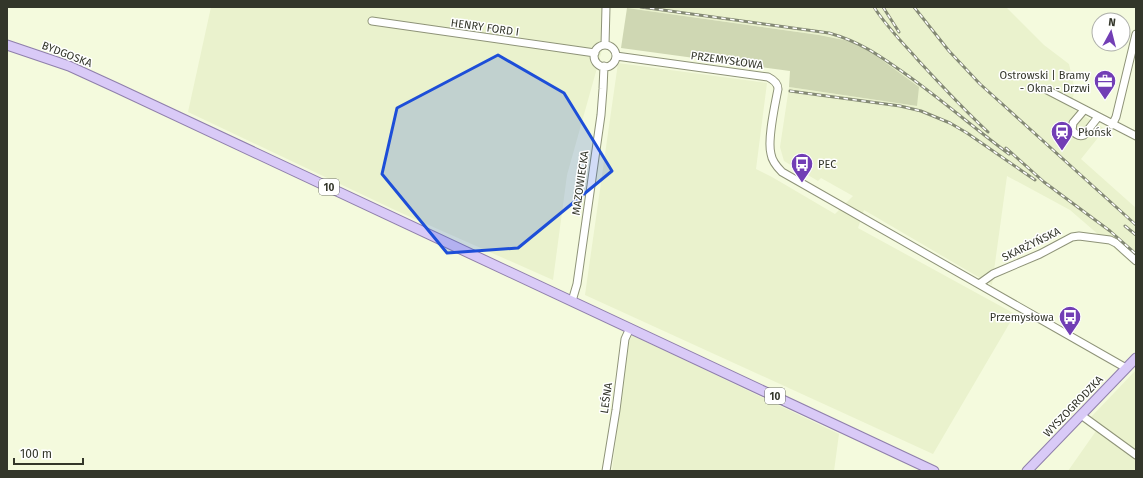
<svg xmlns="http://www.w3.org/2000/svg" width="1143" height="478" font-family="'Fira Sans',sans-serif">
<style>
.built{fill:#eaf2cd}
.green{fill:#cfd7b3}
.lines{fill:none;stroke-linecap:round;stroke-linejoin:round}
.minor-casing{stroke:#8e9378;stroke-width:9}
.major-casing{stroke:#8f7fab;stroke-width:11}
.minor{stroke:#fff;stroke-width:7}
.major{stroke:#d9caf7;stroke-width:9}
.rail-casing{stroke:#848975;stroke-width:3}
.rail{stroke:#fff;stroke-width:1.5;stroke-dasharray:4.5;stroke-linecap:butt}
.marked{fill:#1d4ed8;fill-opacity:0.2;stroke:#1d4ed8;stroke-width:3;stroke-linejoin:round}
.labels{text-anchor:middle;stroke-width:3;stroke-linejoin:round;paint-order:stroke}
.shield{fill:#fff;stroke:#70726a;stroke-width:1}
.shield-label{font-size:10px;font-weight:bold;fill:#33362a}
.street-label{font-size:11px;fill:#33362a;stroke:#fff}
.poi-label{font-size:11px;fill:#33362a;stroke:#fff;text-anchor:end}
</style>
<rect width="100%" height="100%" fill="#f4fadd"/>
<!-- built -->
<path class="built" d="M211 7H602L604 43 567 175 553 280 397 211 188 112Z
M627 7H1006L1044 45 1069 64 1075 90 1070 107 1105 129 1081 159 1136 208V267L1070 210 1007 176 992 285 864 210 858 228 1015 314 933 454 585 295 618 63 767 83 756 169 772 177 835 214 853 196 821 178 818 181 784 161 780 147 789 87 917 106 849 41 819 35 627 8Z
M632 335 839 434 834 471H612L623 381 629 342Z
M1136 370V450L1091 417Z
M1096 431 1136 460V471H1068Z"/>
<!-- green -->
<path class="green" d="M627 8 819 35 849 41 868 50 919 87 917 106 789 87 790 71 621 48Z"/>
<g class="lines">
<!-- minor casing -->
<g class="minor-casing">
<path id="minor" d="M372 21 595 53
M605 45 606 7
M594 56a11 11 0 1 1 22 0a11 11 0 1 1-22 0Z
M616 56 768 77C774 80 778 83 778 89 775 105 767 140 771 154 772 161 777 167 782 172L1126 368
M1047 90 1136 136
M1084 110 1073 123 1072 130C1075 134 1079 137 1084 135L1098 117
M1112 125 1116 117 1136 34
M979 284 993 274 1040 254 1072 237 1079 236 1110 240 1116 243 1136 261
M572 301 577 284 601 115 603 89 604 66
M1081 415 1136 455
M606 471 616 410 625 339 630 328"/>
</g>
<!-- major casing -->
<g class="major-casing">
<path id="major" d="M7 45 69 66 117 88 934 471
M1027 471 1136 358"/>
</g>
<!-- minor -->
<use href="#minor" class="minor"/>
<!-- major -->
<use href="#major" class="major"/>
<!-- rail casing -->
<g class="rail-casing">
<path id="rail" d="M641 7 829 33C861 42 880 56 907 75 942 100 974 128 1009 154
M874 7C886 26 902 42 917 59 940 84 963 109 988 132
M883 7 899 32
M914 7 949 51 980 84 1136 225
M790 91 900 106 921 111 950 123 967 133 1035 180
M1006 148 1044 182 1110 231 1136 254
M1125 226 1136 235"/>
</g>
<!-- rail -->
<use href="#rail" class="rail"/>
</g>
<!-- marked area -->
<path class="marked" d="M498 55 564 93 612 171 518 248 447 253 382 174 397 108Z"/>
<!-- icons -->
<defs>
<g id="office-pin" transform="scale(1.15)"><path d="M0 17L-7.5 6A9.5 9.5 0 1 1 7.5 6Z" fill="#723eb5" stroke="#fff"/><path d="M-6-3h4V-5.5h4V-3h4V5H-6ZM-1-4.5V-3h2v-1.5ZM-6 0V1H6V0Z" fill="#fff"/></g>
<g id="station-pin" transform="scale(1.15)"><path d="M0 17L-7.5 6A9.5 9.5 0 1 1 7.5 6Z" fill="#723eb5" stroke="#fff"/><path d="M-3-6H3Q5-6 5-4V2Q5 4 3 4L4.5 6H3L1.5 4h-3L-3 6H-4.5L-3 4Q-5 4-5 2V-4Q-5-6-3-6ZM-3.5-4v3h7v-3ZM-3.5 1v1.5H-2V1ZM2 1v1.5H3.5V1Z" fill="#fff"/></g>
<g id="bus-pin" transform="scale(1.15)"><path d="M0 17L-7.5 6A9.5 9.5 0 1 1 7.5 6Z" fill="#723eb5" stroke="#fff"/><path d="M-5-6H5V4H4V6H2V4H-2V6H-4V4H-5ZM-3.5-4V0h7V-4ZM-3.5 1.2v1.5H-2V1.2ZM2 1.2v1.5H3.5V1.2Z" fill="#fff"/></g>
</defs>
<g fill-rule="evenodd">
<use href="#office-pin" x="1105" y="81"/>
<use href="#station-pin" x="1062" y="132"/>
<use href="#bus-pin" x="802" y="164"/>
<use href="#bus-pin" x="1070" y="317"/>
</g>
<g class="labels">
<!-- shield labels -->
<g class="shield">
<rect x="319" y="179" width="20" height="16" rx="3"/>
<rect x="765" y="388" width="20" height="16" rx="3"/>
</g>
<g class="shield-label">
<text x="329" y="191">10</text>
<text x="775" y="400">10</text>
</g>
<!-- street labels -->
<g class="street-label">
<text transform="translate(485 27) rotate(8)" y="4">HENRY FORD I</text>
<text transform="translate(67 54) rotate(21)" y="4">BYDGOSKA</text>
<text transform="translate(727 60) rotate(8)" y="4">PRZEMYSŁOWA</text>
<text transform="translate(580 183) rotate(-82)" y="4">MAZOWIECKA</text>
<text transform="translate(1031 244) rotate(-26)" y="4">SKARŻYŃSKA</text>
<text transform="translate(606 398) rotate(-82)" y="4">LEŚNA</text>
<text transform="translate(1073 406) rotate(-46)" y="4">WYSZOGRODZKA</text>
</g>
<!-- poi labels -->
<g class="poi-label">
<text x="1090" y="79">Ostrowski | Bramy<tspan x="1090" dy="13">- Okna - Drzwi</tspan></text>
<text x="1078" y="136" text-anchor="start">Płońsk</text>
<text x="818" y="168" text-anchor="start">PEC</text>
<text x="1054" y="321">Przemysłowa</text>
</g>
</g>
<!-- border -->
<rect width="1143" height="478" fill="none" stroke="#33362a" stroke-width="16"/>
<!-- north arrow -->
<g transform="translate(1111 32) rotate(7)"><circle r="19" fill="#ffffff" stroke="#adafaa"/>
<path d="M0-3L7 15L0 10L-7 15Z" fill="#723eb5"/>
<text y="-6" font-size="11" font-weight="bold" text-anchor="middle" fill="#33362a">N</text>
</g>
<!-- scale -->
<path d="M14 458v6h69v-6" fill="none" stroke="#33362a" stroke-width="2"/>
<text x="20" y="458" font-size="12" fill="#33362a" stroke="#ffffff" stroke-width="3" paint-order="stroke">100 m</text>
</svg>
